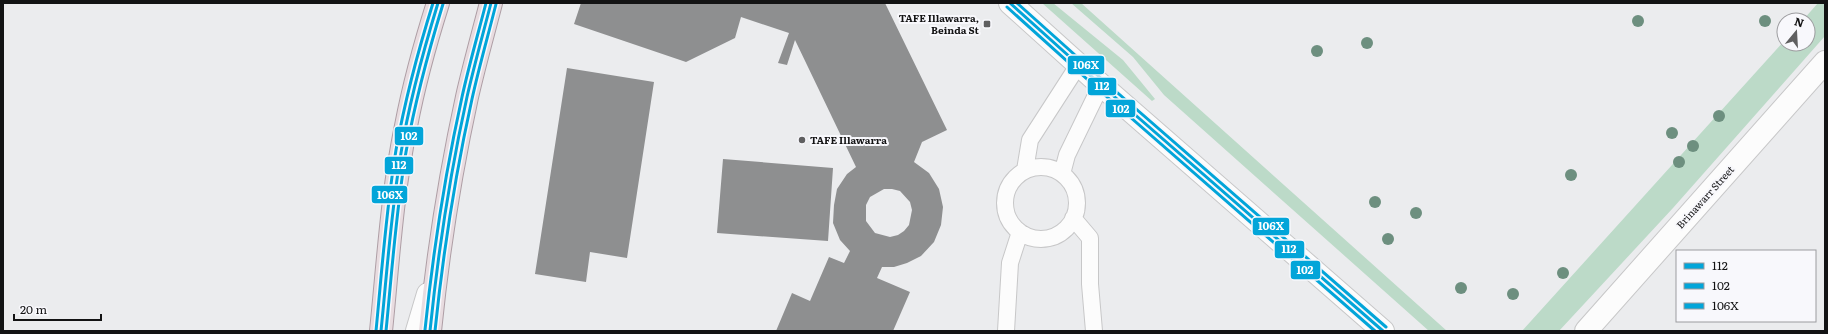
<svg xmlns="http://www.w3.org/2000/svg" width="1828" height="334" font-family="Literata,serif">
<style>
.green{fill:#bcdac8}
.building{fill:#8e8f90;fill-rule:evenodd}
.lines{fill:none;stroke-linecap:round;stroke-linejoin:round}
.service-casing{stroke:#c7c7c8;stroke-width:18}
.minor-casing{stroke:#c7c7c8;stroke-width:24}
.tertiary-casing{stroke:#c7c7c8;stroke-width:24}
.trunk-casing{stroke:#ae9ea5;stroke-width:24}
.service{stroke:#fcfcfc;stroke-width:16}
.minor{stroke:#fcfcfc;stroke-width:22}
.tertiary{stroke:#fcfcfc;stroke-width:22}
.trunk{stroke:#e8dce0;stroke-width:22}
.bus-1-casing{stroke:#f8f8fc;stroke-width:6}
.bus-2-casing{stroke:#f8f8fc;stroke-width:6}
.bus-3-casing{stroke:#f8f8fc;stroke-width:6}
.bus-1{stroke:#02a5d9;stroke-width:3}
.bus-2{stroke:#02a5d9;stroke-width:3}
.bus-3{stroke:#02a5d9;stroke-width:3}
.tree{fill:#6d8f7f}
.poi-dot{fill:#5f5f60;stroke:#f8f8fc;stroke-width:1.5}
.labels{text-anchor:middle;stroke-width:4;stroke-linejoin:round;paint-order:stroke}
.poi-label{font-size:10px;font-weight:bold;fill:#131314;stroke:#f8f8fc;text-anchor:end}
.street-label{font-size:10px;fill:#131314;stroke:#f8f8fc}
.line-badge{stroke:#f8f8fc;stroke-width:1.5}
.badge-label{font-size:11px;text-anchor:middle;font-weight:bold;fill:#fff}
</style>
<rect width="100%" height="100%" fill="#ebecee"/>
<!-- green -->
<path class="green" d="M1042 3H1053L1123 60 1155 99 1152 101Z
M1071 3H1081L1447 331H1429L1164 95 1133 57Z
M1818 3H1825V36L1673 208 1559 331H1522L1784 41V44H1808V20H1803Z"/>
<!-- building -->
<path class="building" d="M581 3H885L947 130 922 142 914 162 929 173 939 189 943 207 941 225 934 242 921 256 907 263 894 267H882L877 278 910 292 893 331H776L792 293 810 301 829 257 844 263 850 251 840 240 833 223 834 205 837 189 847 174 856 167 795 40 787 65 778 63 789 33 741 17 735 38 686 62 574 24ZM884 189H892L900 191 910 202 912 210 909 225 904 231 898 235 890 237 875 233 866 221V205L870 197Z
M567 68 654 82 627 258 590 252 586 282 535 274Z
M723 159 833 168 828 241 717 233Z"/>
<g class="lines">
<!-- service casing -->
<g class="service-casing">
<path id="service" d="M1005 203a36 36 0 1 1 72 0a36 36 0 1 1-72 0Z
M1025 170 1030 140 1079 64
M1062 174 1067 155 1101 85
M1073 218 1090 238V284L1094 331
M1006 331 1010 263 1020 232"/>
</g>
<!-- minor casing -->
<g class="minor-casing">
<path id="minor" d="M417 331 428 294
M1586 331 1825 62"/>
</g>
<!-- tertiary casing -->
<g class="tertiary-casing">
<path id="tertiary" d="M1010 3 1101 85 1383 331"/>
</g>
<!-- trunk casing -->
<g class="trunk-casing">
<path id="trunk" d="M381 331C388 263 392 193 406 126 414 84 425 44 438 3
M430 331C438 252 450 175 467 97 474 66 483 34 491 3"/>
</g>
<!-- service -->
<use href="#service" class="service"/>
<!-- minor -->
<use href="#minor" class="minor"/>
<!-- tertiary -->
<use href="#tertiary" class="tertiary"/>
<!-- trunk -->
<use href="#trunk" class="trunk"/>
<!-- bus-1 casing -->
<g class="bus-1-casing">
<path id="bus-1" d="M1010 3 1101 85 1383 331
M381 331C387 272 391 212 401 153 409 102 423 52 438 3
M430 331C438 252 450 174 467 97 474 66 483 34 491 3"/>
</g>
<!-- bus-2 casing -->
<g class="bus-2-casing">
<path id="bus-2" d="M1007 7 1098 89 1375 331
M386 331C392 271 396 211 406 152 415 102 428 53 443 4
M435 331C443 253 455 176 472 99 479 67 488 36 496 4"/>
</g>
<!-- bus-3 casing -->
<g class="bus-3-casing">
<path id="bus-3" d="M1017 3 1104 81 1386 327
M425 330C433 252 445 174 462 97 469 65 478 34 486 3
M376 331C382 270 386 210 396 150 405 100 418 51 433 3"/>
</g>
<!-- bus-1 -->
<use href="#bus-1" class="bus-1"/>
<!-- bus-2 -->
<use href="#bus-2" class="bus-2"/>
<!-- bus-3 -->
<use href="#bus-3" class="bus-3"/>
</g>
<!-- trees -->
<g class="tree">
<circle cx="1638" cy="21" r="6"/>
<circle cx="1765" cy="21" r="6"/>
<circle cx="1367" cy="43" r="6"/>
<circle cx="1317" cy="51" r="6"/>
<circle cx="1719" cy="116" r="6"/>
<circle cx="1672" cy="133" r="6"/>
<circle cx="1693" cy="146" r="6"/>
<circle cx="1679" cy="162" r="6"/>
<circle cx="1571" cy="175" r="6"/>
<circle cx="1375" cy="202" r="6"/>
<circle cx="1416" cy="213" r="6"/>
<circle cx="1388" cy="239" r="6"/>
<circle cx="1563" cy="273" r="6"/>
<circle cx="1461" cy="288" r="6"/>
<circle cx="1513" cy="294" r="6"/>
</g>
<!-- markers -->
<g class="poi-dot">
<rect x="983" y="20" width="8" height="8" rx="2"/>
<circle cx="802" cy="140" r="4"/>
</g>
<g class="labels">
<!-- poi labels -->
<g class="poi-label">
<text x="979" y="22">TAFE Illawarra,<tspan x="979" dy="12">Beinda St</tspan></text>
<text x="810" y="144" text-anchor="start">TAFE Illawarra</text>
</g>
<!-- street labels -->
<g class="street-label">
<text transform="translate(1705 197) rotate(-48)" y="4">Brinawarr Street</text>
</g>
</g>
<g class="line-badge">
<rect x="1067" y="55" width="38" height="20" rx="4" fill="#02a5d9"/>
<rect x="1087" y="77" width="30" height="19" rx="4" fill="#02a5d9"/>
<rect x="1105" y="99" width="31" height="19" rx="4" fill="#02a5d9"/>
<rect x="394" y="126" width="30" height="20" rx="4" fill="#02a5d9"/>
<rect x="384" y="156" width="30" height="19" rx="4" fill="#02a5d9"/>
<rect x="371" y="185" width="37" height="19" rx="4" fill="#02a5d9"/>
<rect x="1252" y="217" width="38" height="19" rx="4" fill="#02a5d9"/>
<rect x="1274" y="240" width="31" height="19" rx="4" fill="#02a5d9"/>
<rect x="1290" y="260" width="31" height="20" rx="4" fill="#02a5d9"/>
</g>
<g class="badge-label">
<text x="1086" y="69">106X</text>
<text x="1102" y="90">112</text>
<text x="1121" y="113">102</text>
<text x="409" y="140">102</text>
<text x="399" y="169">112</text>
<text x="390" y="199">106X</text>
<text x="1271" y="230">106X</text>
<text x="1289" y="253">112</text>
<text x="1305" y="274">102</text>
</g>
<!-- border -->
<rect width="1828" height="334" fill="none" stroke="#131314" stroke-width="8"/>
<!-- legend -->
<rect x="1676" y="250" width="140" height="72" fill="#f8f8fc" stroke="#9c9c9f"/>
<rect x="1684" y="263" width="20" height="6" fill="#02a5d9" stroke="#9c9c9f"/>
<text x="1712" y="270" font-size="12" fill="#131314">112</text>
<rect x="1684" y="283" width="20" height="6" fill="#02a5d9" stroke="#9c9c9f"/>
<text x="1712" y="290" font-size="12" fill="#131314">102</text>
<rect x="1684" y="303" width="20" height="6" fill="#02a5d9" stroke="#9c9c9f"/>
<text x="1712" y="310" font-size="12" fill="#131314">106X</text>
<!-- north arrow -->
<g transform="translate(1796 32) rotate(18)"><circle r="19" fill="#f8f8fc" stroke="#9c9c9f"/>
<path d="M0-3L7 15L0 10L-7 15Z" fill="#5f5f60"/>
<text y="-6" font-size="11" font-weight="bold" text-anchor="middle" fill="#131314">N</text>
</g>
<!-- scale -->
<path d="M14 314v6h87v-6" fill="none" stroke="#131314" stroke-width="2"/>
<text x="20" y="314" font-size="12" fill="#131314" stroke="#f8f8fc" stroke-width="3" paint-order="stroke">20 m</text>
</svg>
